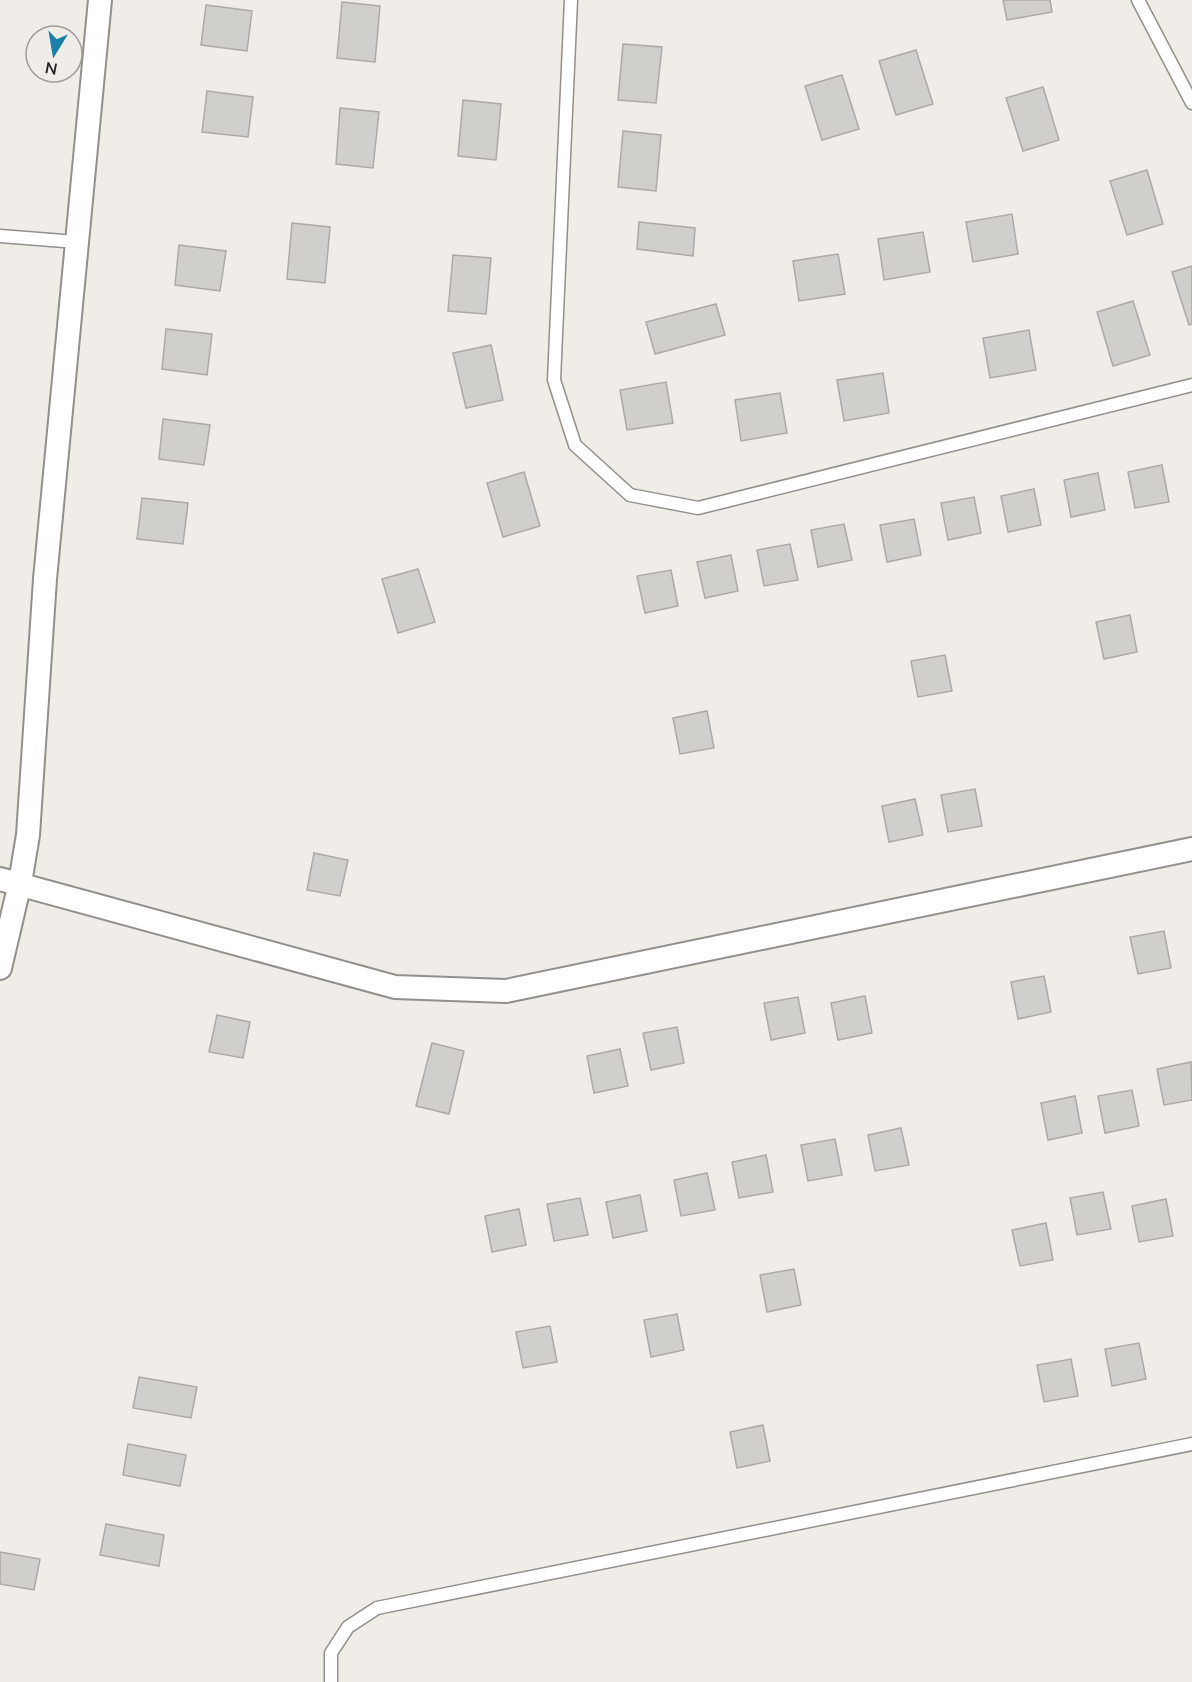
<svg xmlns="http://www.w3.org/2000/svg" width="1192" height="1682" font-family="Mulish,sans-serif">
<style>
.building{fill:#d1cfcb;stroke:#aca9a6;stroke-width:1.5}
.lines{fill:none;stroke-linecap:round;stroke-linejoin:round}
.service-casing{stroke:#928f8c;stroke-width:15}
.minor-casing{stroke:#928f8c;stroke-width:26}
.service{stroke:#fff;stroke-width:12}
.minor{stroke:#fff;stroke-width:22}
</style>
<rect width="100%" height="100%" fill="#f0ede9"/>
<!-- building -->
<path class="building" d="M1003 0H1050L1052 12 1007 20Z
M342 2 380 6 375 62 337 58Z
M206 5 252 11 247 51 201 45Z
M623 44 662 47 656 103 618 100Z
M916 50 933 104 896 115 879 61Z
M842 75 859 129 822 140 805 86Z
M1043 87 1059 140 1023 151 1006 98Z
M207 91 253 97 248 137 202 132Z
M463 100 501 104 496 160 458 156Z
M340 108 379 112 373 168 336 164Z
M623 131 661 135 656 191 618 187Z
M1147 170 1163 224 1127 235 1110 181Z
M1012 214 1018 254 973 262 966 222Z
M639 222 695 228 693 256 637 249Z
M292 223 330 227 325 283 287 279Z
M923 232 930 272 884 280 878 239Z
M179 245 226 251 220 291 175 285Z
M838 254 845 294 799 301 793 261Z
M453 255 491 258 486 314 448 311Z
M1192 266V324L1189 325 1172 272Z
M1133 301 1150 355 1113 366 1097 312Z
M716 304 725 335 655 354 646 322Z
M166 329 212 334 207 375 162 369Z
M1029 330 1036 370 990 378 983 338Z
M491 345 503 400 466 408 453 353Z
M883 373 889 413 844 421 837 380Z
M666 382 673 423 627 430 620 390Z
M780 393 787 433 741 441 735 400Z
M163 419 210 425 204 465 159 459Z
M1162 465 1169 502 1135 508 1128 472Z
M524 472 540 526 503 537 487 483Z
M1098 473 1105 510 1071 517 1064 480Z
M1034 489 1041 525 1008 532 1001 496Z
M974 497 981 533 948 540 941 503Z
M142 498 188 503 183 544 137 539Z
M914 519 921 555 887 562 880 525Z
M844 524 852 560 818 567 811 530Z
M790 544 798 580 764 586 757 550Z
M731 555 738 591 705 598 697 562Z
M418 569 435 622 398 633 382 579Z
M671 570 678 606 645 613 637 576Z
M1130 615 1137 652 1104 659 1096 622Z
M945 655 952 691 918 697 911 661Z
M707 711 714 748 680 754 673 718Z
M975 789 982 826 948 832 941 795Z
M915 799 923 835 889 842 882 806Z
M314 853 348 860 340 896 307 890Z
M1164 931 1171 968 1138 974 1130 937Z
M1044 976 1051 1012 1018 1019 1011 982Z
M865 996 872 1033 838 1040 831 1003Z
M798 997 805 1033 771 1040 764 1003Z
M217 1015 250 1022 243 1058 209 1052Z
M677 1027 684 1063 651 1070 643 1033Z
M432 1043 464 1051 449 1114 416 1106Z
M620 1049 628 1086 594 1093 587 1056Z
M1191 1062 1192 1100 1164 1105 1157 1069Z
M1132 1090 1139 1126 1105 1133 1098 1096Z
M1075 1096 1082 1133 1048 1140 1041 1103Z
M901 1128 909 1165 875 1171 868 1135Z
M835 1139 842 1175 808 1181 801 1145Z
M766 1155 773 1192 739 1198 732 1162Z
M707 1173 715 1210 681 1216 674 1180Z
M1103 1192 1111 1229 1077 1235 1070 1198Z
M640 1195 647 1231 613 1238 606 1202Z
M580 1198 588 1235 554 1241 547 1204Z
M1166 1199 1173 1236 1139 1242 1132 1206Z
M519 1209 526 1245 492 1252 485 1216Z
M1046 1223 1053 1260 1020 1266 1012 1230Z
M794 1269 801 1305 767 1312 760 1275Z
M677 1314 684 1350 651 1357 644 1320Z
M550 1326 557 1362 523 1368 516 1332Z
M1139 1343 1146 1379 1112 1386 1105 1349Z
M1071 1359 1078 1396 1044 1402 1037 1365Z
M139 1377 197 1387 191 1418 133 1408Z
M763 1425 770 1461 737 1468 730 1432Z
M128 1444 186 1455 180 1486 123 1475Z
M106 1524 164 1535 159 1566 100 1555Z
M0 1552 40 1559 34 1590 0 1584Z"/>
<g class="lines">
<!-- service casing -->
<g class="service-casing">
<path id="service" d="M571 0 554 380 575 445 630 495 698 508 1192 385
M1138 0 1192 103
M0 236 77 242
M331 1682V1653L348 1627 377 1608 1192 1444"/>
</g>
<!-- minor casing -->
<g class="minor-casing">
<path id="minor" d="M0 879 395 987 506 991 1192 849
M0 968 20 883 28 835 45 579 100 0"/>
</g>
<!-- service -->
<use href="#service" class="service"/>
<!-- minor -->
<use href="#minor" class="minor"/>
</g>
<!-- north arrow -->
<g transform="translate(54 54) rotate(191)"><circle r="28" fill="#f0ede9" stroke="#9f9d9a" stroke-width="1.5"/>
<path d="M0-4.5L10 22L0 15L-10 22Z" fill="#1880a9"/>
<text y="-9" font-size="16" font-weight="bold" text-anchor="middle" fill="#262524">N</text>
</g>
</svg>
